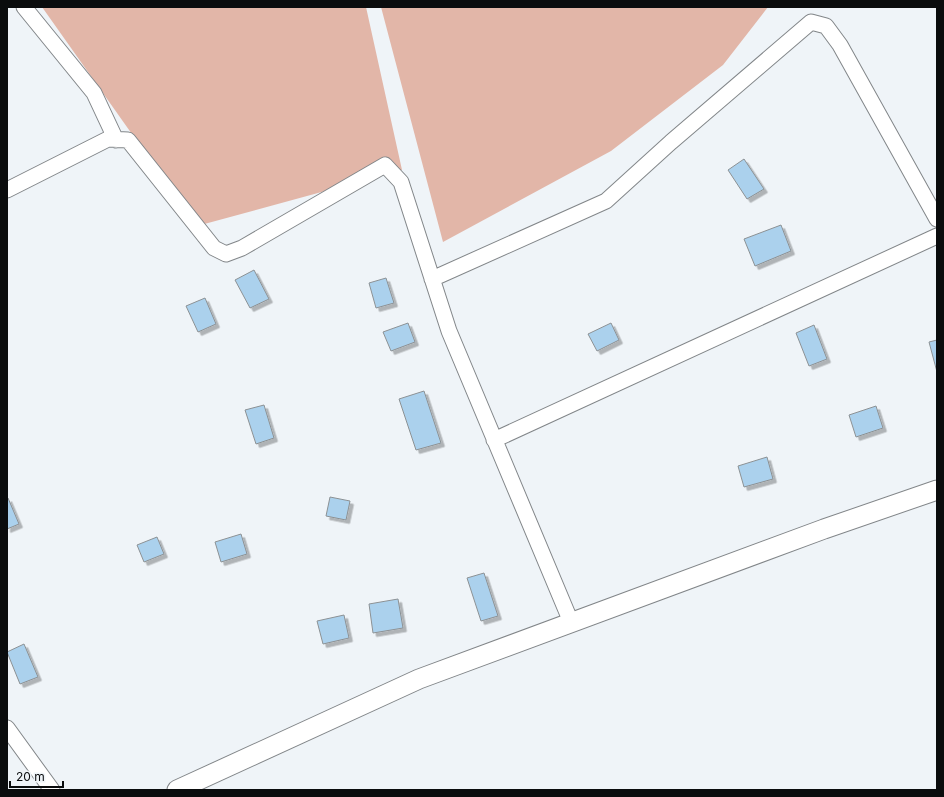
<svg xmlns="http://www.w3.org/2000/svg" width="944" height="797" font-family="Inter,sans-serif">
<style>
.green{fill:#e2b6a8}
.building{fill:#abd1ed;stroke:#8c9194;filter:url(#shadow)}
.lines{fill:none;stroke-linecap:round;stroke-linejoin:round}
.minor-casing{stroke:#828689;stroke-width:17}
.tertiary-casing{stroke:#828689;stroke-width:21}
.minor{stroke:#fff;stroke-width:15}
.tertiary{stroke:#fff;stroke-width:19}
</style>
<defs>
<filter id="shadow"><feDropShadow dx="3.5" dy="3.5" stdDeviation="0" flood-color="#0004"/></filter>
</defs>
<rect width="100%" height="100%" fill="#eff4f8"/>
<!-- green -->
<path class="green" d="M42 7H366L402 170 197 226Z
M381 7H768L723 65 611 151 443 242Z"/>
<!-- building -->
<path class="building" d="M744 159 764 189 747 199 728 170Z
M781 225 791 251 755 266 744 239Z
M254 270 269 299 250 308 235 280Z
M386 278 394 303 376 308 369 283Z
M205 298 216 324 198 332 186 306Z
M408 323 415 342 391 351 383 332Z
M611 323 619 340 597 351 588 334Z
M814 325 827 359 809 366 796 333Z
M937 340V372L929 342Z
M424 391 441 443 416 450 399 399Z
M264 405 274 438 256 444 245 410Z
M876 406 883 428 856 437 849 415Z
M767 457 773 479 744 487 738 466Z
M330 497 350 501 346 520 326 516Z
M8 498 19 524 7 529V499Z
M241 534 247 554 221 562 215 542Z
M157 537 164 554 144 562 137 545Z
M484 573 498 616 481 621 467 578Z
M398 599 403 628 373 633 369 604Z
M344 615 349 638 323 644 317 621Z
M24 644 38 677 20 684 7 652Z"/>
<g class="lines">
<!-- minor casing -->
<g class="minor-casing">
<path id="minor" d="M24 7 94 93 116 140
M7 190 108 139 128 140 214 248 226 254 242 248 385 165 401 182 449 331 571 622
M432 279 606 201 671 142 811 22 826 26 840 45 937 219
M494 440 937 236
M7 728 52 790"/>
</g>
<!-- tertiary casing -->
<g class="tertiary-casing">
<path id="tertiary" d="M177 790 419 679 824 529 937 490"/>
</g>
<!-- minor -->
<use href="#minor" class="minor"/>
<!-- tertiary -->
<use href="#tertiary" class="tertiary"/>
</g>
<!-- border -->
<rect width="944" height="797" fill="none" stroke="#0a0c0d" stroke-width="16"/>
<!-- scale -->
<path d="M10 781v6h53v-6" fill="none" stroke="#0a0c0d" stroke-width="2"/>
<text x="16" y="781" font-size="12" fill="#0a0c0d" stroke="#eff4f8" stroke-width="3" paint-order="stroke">20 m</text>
</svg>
